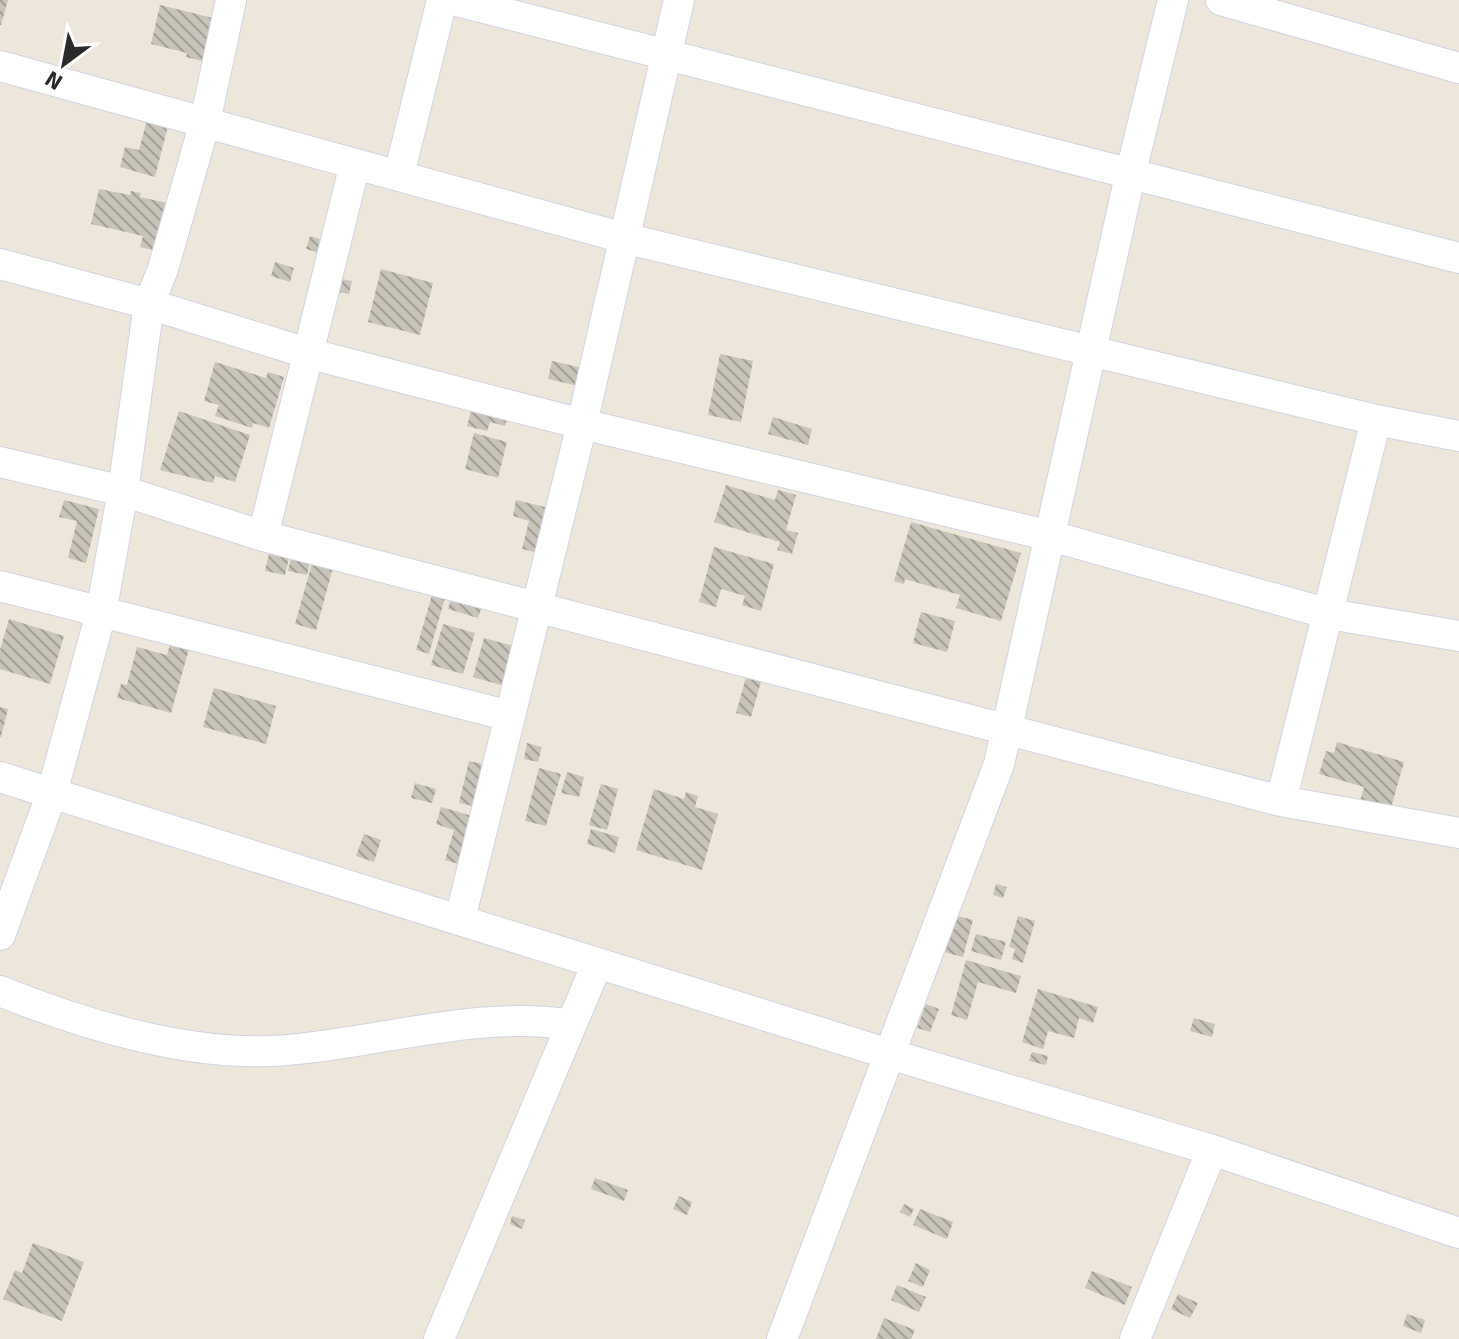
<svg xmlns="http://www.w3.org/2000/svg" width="1459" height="1339" font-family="Signika,sans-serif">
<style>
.building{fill:url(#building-back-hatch)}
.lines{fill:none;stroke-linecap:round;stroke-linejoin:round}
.street-casing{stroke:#d1d4e4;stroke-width:32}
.street{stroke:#fff;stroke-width:30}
</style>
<defs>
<pattern id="building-back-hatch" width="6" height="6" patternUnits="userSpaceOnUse" patternTransform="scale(2)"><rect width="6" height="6" fill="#c8c4ba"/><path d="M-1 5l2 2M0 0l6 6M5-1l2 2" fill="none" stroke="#a39f97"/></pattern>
</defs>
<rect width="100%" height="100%" fill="#ede6db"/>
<!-- building -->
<path class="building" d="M0 0H8L1 25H0Z
M160 5 217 19 206 62 186 57 187 53 151 44Z
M147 120 168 126 155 177 120 167 125 147 139 150Z
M99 189 130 195 131 191 141 193 140 197 172 204 161 252 140 247 143 236 91 224Z
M310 236 326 241 322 254 306 249Z
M275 262 294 268 290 282 271 276Z
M381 269 433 283 420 335 368 322Z
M335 278 352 281 349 294 333 291Z
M720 354 753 361 741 422 708 415Z
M552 361 587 369 582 387 548 379Z
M215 362 266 378 268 372 284 377 269 428 253 423 252 428 215 416 219 405 204 401Z
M474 400 510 410 505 426 490 422 487 431 467 426Z
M179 411 250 435 235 482 215 476 213 483 160 470Z
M773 417 812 429 808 445 768 434Z
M474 433 507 442 498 478 465 469Z
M726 485 775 500 778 490 796 495 786 530 798 533 792 554 777 550 780 542 714 522Z
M64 500 99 509 86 563 68 558 77 521 59 517Z
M516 500 549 508 538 553 522 549 529 521 513 516Z
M911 522 1021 553 1001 621 956 608 960 595 905 579 904 584 894 581Z
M714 547 774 564 761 611 742 605 745 596 721 589 716 607 699 602Z
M270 549 290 553 285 575 265 571Z
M292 553 311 558 307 575 288 571Z
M312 563 333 568 316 630 295 624Z
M434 588 447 591 429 654 416 650Z
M452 594 483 603 478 618 448 609Z
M921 612 955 621 947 652 913 643Z
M9 619 64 636 50 684 0 669V650Z
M443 624 475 633 463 674 431 665Z
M484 638 518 647 507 687 473 677Z
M170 644 189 649 171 713 117 698 121 684 127 685 137 647 167 655Z
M747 674 762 678 751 717 736 713Z
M214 688 276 706 266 744 203 727Z
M0 707 8 709 1 737H0Z
M1337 742 1404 762 1388 818 1358 809 1364 787 1319 774 1326 751 1334 753Z
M527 743 542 747 538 762 524 759Z
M469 761 487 765 477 807 459 803Z
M539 768 561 774 546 826 525 821Z
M567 772 584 777 579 797 561 793Z
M415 783 436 789 432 803 411 798Z
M601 784 618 789 607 830 589 825Z
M654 789 684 799 686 792 698 796 695 807 718 814 702 870 636 850Z
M441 807 476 817 462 865 445 860 454 830 436 824Z
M591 829 619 837 615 853 587 844Z
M364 834 381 840 374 862 356 856Z
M996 884 1007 887 1003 898 993 895Z
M954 915 973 920 963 957 944 952Z
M1018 916 1035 921 1023 963 1012 959 1015 949 1009 947Z
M976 934 1006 942 1001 960 971 951Z
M966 960 1021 976 1016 993 978 982 967 1020 951 1015Z
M1038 989 1098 1007 1093 1023 1079 1018 1074 1038 1048 1031 1043 1049 1022 1042Z
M926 1004 939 1009 930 1032 917 1028Z
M1194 1018 1215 1024 1212 1037 1190 1031Z
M1032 1052 1048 1056 1046 1065 1029 1061Z
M595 1178 628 1190 624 1201 591 1189Z
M679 1196 692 1202 687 1215 673 1209Z
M904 1204 914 1209 910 1217 900 1212Z
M920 1209 953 1222 947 1239 913 1225Z
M512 1216 525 1220 522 1229 510 1224Z
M33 1243 84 1262 62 1321 3 1299 15 1270 22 1273Z
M916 1263 930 1270 923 1287 908 1281Z
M1092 1271 1132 1287 1125 1305 1085 1288Z
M897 1285 926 1297 919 1312 891 1300Z
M1178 1294 1198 1303 1190 1318 1171 1309Z
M1407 1314 1425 1320 1421 1333 1403 1326Z
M884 1318 915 1330 911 1339H876Z"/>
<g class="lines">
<!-- street casing -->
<g class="street-casing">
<path id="street" d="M453 0 1459 258
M1221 0 1459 68
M0 66 624 238 1376 420 1459 436
M399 175 442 0
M0 264 149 304 307 353 582 424 1051 536 1329 614 1459 636
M0 462 123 491 263 536 1281 801 1459 833
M263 536 355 164
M0 586 510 716
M0 777 889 1054 1212 1150 1459 1233
M1281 801 1376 420
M460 919 582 424 679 0
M0 935 52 793 101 613 123 491 149 304 163 269 205 122 231 0
M0 991C81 1024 185 1055 273 1051 369 1046 475 1009 571 1025
M439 1339 597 964
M782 1339 999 764 1130 176 1173 0
M1135 1339 1212 1150"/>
</g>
<!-- street -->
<use href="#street" class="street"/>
</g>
<!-- north arrow -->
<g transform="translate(64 64) rotate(212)" stroke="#ffffff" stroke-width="6" paint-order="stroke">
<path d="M0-6L14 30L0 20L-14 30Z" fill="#2a2a2a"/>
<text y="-12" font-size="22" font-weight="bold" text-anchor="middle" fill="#2a2a2a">N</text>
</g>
</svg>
